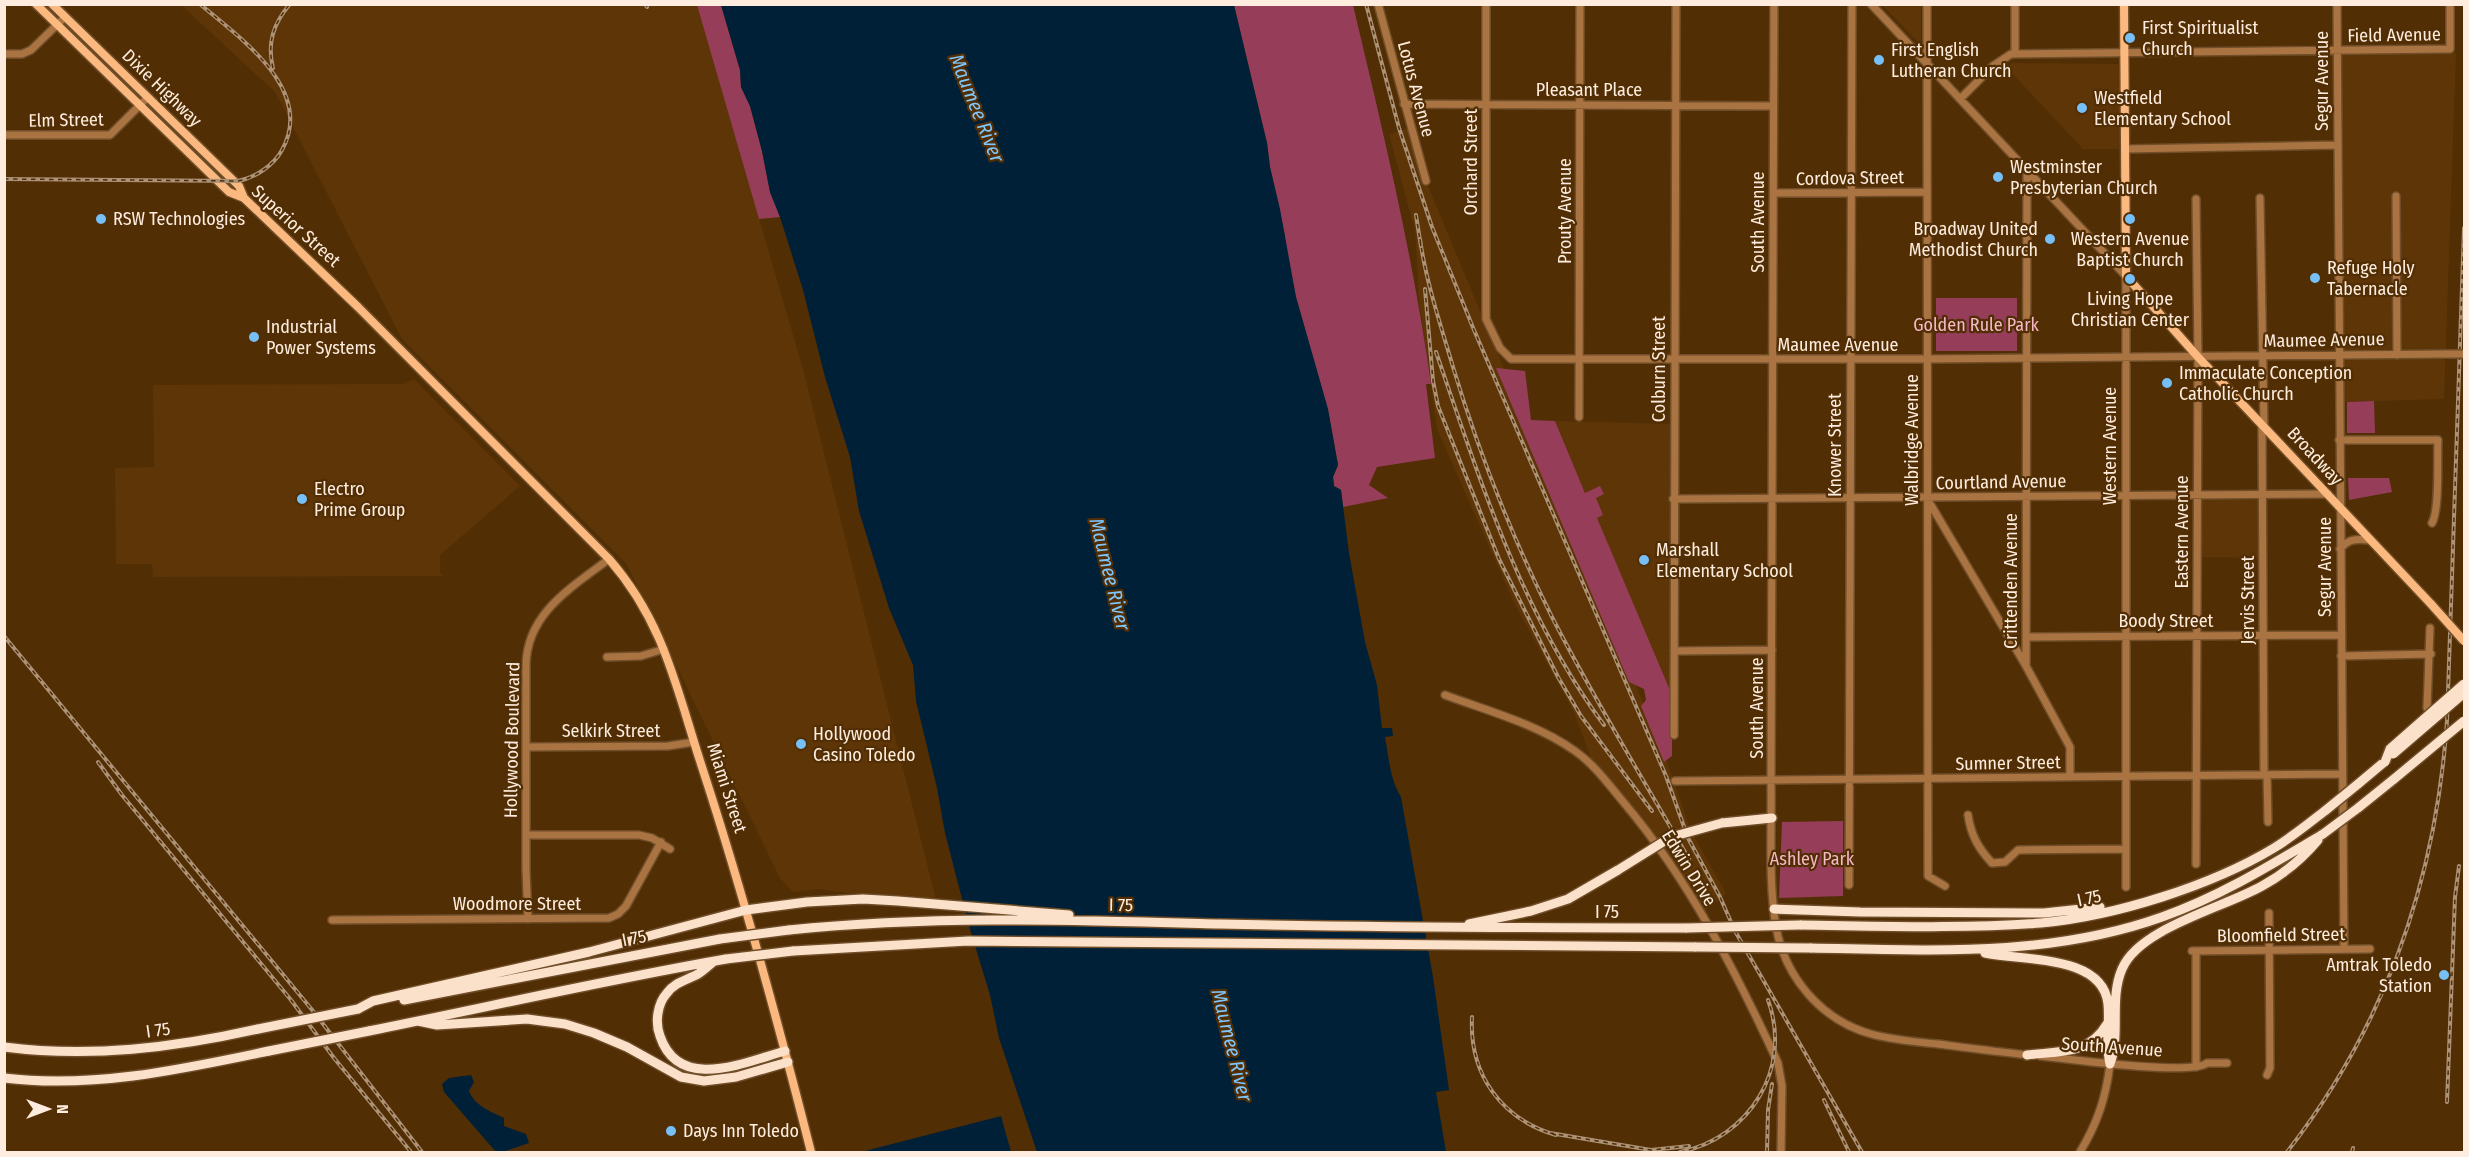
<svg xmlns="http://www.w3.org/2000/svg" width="2469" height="1157" font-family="'Fira Sans Condensed',sans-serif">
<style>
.built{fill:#5e3506}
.green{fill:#963d5a}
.water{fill:#002037}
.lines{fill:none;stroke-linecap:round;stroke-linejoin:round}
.minor-casing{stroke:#6e4d28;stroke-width:10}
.major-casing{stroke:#6e4d28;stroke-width:11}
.highway-casing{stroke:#6e4d28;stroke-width:12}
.minor{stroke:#a97342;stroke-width:7}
.major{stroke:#fbb97f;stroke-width:8}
.highway{stroke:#fbe0ca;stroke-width:9}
.rail-casing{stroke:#ac9277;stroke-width:4}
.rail{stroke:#522e05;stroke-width:1.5;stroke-dasharray:4.5;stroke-linecap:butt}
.minor-bridge-casing{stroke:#6e4d28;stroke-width:10;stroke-linecap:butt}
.major-bridge-casing{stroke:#6e4d28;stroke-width:11;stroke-linecap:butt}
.highway-bridge-casing{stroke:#6e4d28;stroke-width:12;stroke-linecap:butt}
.minor-bridge{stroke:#a97342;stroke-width:7}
.major-bridge{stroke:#fbb97f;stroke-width:8}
.highway-bridge{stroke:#fbe0ca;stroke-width:9}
.poi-dot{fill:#76c0f7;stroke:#522e05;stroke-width:2}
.labels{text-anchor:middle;stroke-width:4.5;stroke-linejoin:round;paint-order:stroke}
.poi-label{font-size:18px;fill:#feedde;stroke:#522e05;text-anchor:start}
.street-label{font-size:18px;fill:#feedde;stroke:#522e05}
.park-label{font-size:18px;fill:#f4b8c7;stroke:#522e05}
.water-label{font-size:20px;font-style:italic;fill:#7ec7fe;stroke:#522e05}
</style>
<rect width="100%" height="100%" fill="#522e05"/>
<!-- built -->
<path class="built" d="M181 5H697L803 369 936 900 912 896 846 893 817 889 793 892 780 878 626 563 402 339 275 92Z
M1882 5H1921V45Z
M2456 53 2444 399 2344 402 2341 54Z
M2012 63 2119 64V149H2083L2007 68Z
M1411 127 1426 181 1664 753 1691 831 1726 893 1703 913 1675 869 1594 766 1574 712 1515 605 1437 429 1419 300 1415 231 1389 134Z
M414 379 520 486 440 555V573L443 576 153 577 152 564H116L115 468 154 467 153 385 404 384Z
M1555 421 1673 424V698L1585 493Z
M2200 500H2259V558L2200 557Z"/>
<!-- green -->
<path class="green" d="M697 5H721L740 70 741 87 750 106 762 151 770 192 780 217 759 219Z
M1234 5H1353C1383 131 1413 256 1431 384H1426L1435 458 1377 467 1369 485 1388 498 1343 507 1341 490 1334 486 1333 477 1338 465 1328 410 1296 297 1286 251 1285 236 1270 167 1267 143Z
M1936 298H2017V351H1936Z
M1496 368 1525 371 1531 420 1555 421 1585 493 1600 486 1604 494 1596 498 1603 515 1597 518 1672 695V756L1664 762 1641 706 1646 700 1644 689 1629 682Z
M2374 401 2375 433H2347V402Z
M2348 478H2389L2392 492 2349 500Z
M1843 821V896L1779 898 1782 822Z"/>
<!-- water -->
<path class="water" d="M721 5H1234L1267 143 1270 167 1280 209 1296 297 1328 409 1338 465 1333 477 1334 486 1341 490 1349 553 1365 642 1377 685 1382 728H1392L1393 736 1385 737C1389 759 1390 779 1401 797L1433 977 1449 1090 1436 1092 1446 1152H1037L999 1038 990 995 969 926 945 833 937 788 916 701 913 665 889 608 859 511 850 457 825 377 803 290 780 217 770 192 762 151 750 106 741 87 740 70Z
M471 1075 474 1082 469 1091C475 1106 490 1111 504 1118V1126L526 1134 529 1143 503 1152H496L444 1092 442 1084 449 1078Z
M1001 1116 1011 1152H861Z"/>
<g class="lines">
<!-- minor casing -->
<g class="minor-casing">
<path id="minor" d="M1378 4 1426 181
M1486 4V319L1500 348 1511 359H1927L2446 354
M1774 4 1771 781C1772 829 1768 879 1776 927 1785 977 1821 1020 1871 1034 1893 1040 1916 1042 1938 1044 1969 1048 1999 1052 2029 1055
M1871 4 2126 276V887
M1927 4 1928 876 1945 886
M2337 4 2344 949
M2015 53V4
M4 54H22L31 50 65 17
M1960 99 1993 66 2011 54 2450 49V4
M1404 104 1773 106
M4 135H110L148 97
M2125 149 2337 145
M1774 193 1927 192
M2396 196 2397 355
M2260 198 2264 427
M2196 199 2198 357 2196 864
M1579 417 1580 4
M2262 425 2264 775
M2339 440H2438C2437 458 2440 509 2432 523
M1673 499 2328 494
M1928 500 2026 666 2070 747V777
M2340 549C2349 538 2357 539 2370 540
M2027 637 2341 635
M1674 651 1772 650
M2341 656 2431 654
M607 657 641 656 664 649
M2026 666 2027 171
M1445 695C1488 711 1537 724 1575 751 1595 765 1609 785 1625 804 1689 880 1736 972 1778 1063L1782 1086 1781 1152
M2427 708 2430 628
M1674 735 1676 4
M527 747 668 746 694 742
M2267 775 2268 822
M1675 781 2341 774
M1968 815C1971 835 1978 848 1992 863L2005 862 2018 850 2126 849
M526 835H639L652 838 670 849
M1849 885 1852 4
M528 919 526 870V665C527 613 571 588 609 559
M332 920 609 918 618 914 626 906 661 842
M2192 951 2370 949
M2040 1056C2067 1059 2191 1076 2207 1063H2227
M2196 1067V951
M2267 1075 2270 1068 2269 913
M2080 1152C2097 1124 2106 1098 2110 1064"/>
</g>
<!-- major casing -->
<g class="major-casing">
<path id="major" d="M36 4 229 192 244 198 358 307 609 559C664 622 676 687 701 764 743 892 778 1022 811 1152
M52 4 239 186 244 198
M2124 4 2126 276 2198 357 2431 604"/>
</g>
<!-- highway casing -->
<g class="highway-casing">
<path id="highway" d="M2358 784 2383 763
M2358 808 2394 779
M1722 823 1772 818
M1774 909 1860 912 2044 913 2100 907
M1469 924 1531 911 1568 899 1618 870
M1800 925C1880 926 1961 929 2041 923 2115 916 2211 886 2274 848 2292 837 2309 823 2326 810
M789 930C932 915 1076 920 1220 924 1375 927 1531 928 1687 928
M1810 948C1929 950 2047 958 2162 917 2219 897 2271 865 2323 834
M793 951 968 941 1696 947
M1985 953C2021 961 2103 954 2108 1004 2110 1025 2105 1044 2110 1064
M712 963C708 966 703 971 698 974 687 980 675 982 667 993 657 1004 655 1023 660 1036 679 1093 745 1062 785 1051
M404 1000 720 939
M358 1009 373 1001 589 952 746 910 807 902 863 899 898 901 1069 915
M418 1021 437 1025 527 1019 565 1024 594 1033 627 1047 681 1077 704 1081 736 1077 788 1062
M369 1031C488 1007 606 980 726 959
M4 1047C90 1058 174 1048 258 1029
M2027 1055C2059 1051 2089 1055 2107 1024
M2110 1064C2121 1034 2109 999 2122 969 2139 928 2223 908 2262 886 2284 874 2302 859 2318 840
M4 1078C93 1089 183 1069 269 1051"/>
</g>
<!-- minor -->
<use href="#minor" class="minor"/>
<!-- major -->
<use href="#major" class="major"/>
<!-- highway -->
<use href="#highway" class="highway"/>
<!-- rail casing -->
<g class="rail-casing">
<path id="rail" d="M645 4 647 7
M1366 4 1399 128 1432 227 1474 330 1666 776 1688 838 1720 897 1735 931 1862 1152
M273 68C267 43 273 24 290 4
M4 179 238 181C255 178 274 165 282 150 316 89 238 37 200 4
M1416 215 1421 247
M1420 239C1426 282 1441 326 1453 367 1479 453 1512 537 1552 617 1594 699 1643 779 1689 859
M1425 289 1433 381 1438 406 1499 559 1558 677 1581 716 1652 811
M1436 352C1480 480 1522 615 1604 725
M4 636 313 1011 422 1152
M98 762 122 795 291 1000 334 1058 411 1152
M1472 1017C1469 1074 1501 1119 1556 1135
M1824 1100 1849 1152
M2447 1102 2455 897 2459 866
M1550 1133 1651 1150 1689 1146
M1680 1152C1749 1138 1793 1069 1768 1000
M1767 1152 1768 1110 1772 1084
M2287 1152C2386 1025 2436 881 2447 721L2464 228
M2352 1152 2353 1148"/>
</g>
<!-- rail -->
<use href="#rail" class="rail"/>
<!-- minor-bridge casing -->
<g class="minor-bridge-casing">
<path id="minor-bridge" d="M2446 354H2464"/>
</g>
<!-- major-bridge casing -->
<g class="major-bridge-casing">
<path id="major-bridge" d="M2431 604 2464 641"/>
</g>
<!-- highway-bridge casing -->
<g class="highway-bridge-casing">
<path id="highway-bridge" d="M2393 754 2464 693
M2385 762 2390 749 2464 684
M2394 779 2464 721
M2326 810 2358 784
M2323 834 2358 808
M1618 870 1671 837 1722 823
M1687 928 1800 925
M720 939 789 930
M1696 947 1810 948
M726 959 793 951
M258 1029 358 1009
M269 1051 369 1031"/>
</g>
<!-- minor-bridge -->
<use href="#minor-bridge" class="minor-bridge"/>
<!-- major-bridge -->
<use href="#major-bridge" class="major-bridge"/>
<!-- highway-bridge -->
<use href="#highway-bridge" class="highway-bridge"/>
</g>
<!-- markers -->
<g class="poi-dot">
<circle cx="2130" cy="38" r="6"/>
<circle cx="1879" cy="60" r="6"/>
<circle cx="2082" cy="108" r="6"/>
<circle cx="1998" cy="177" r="6"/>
<circle cx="101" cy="219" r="6"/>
<circle cx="2130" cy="219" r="6"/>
<circle cx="2050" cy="239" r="6"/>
<circle cx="2315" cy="278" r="6"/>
<circle cx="2130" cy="279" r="6"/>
<circle cx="254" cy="337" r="6"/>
<circle cx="2167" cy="383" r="6"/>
<circle cx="302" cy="499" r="6"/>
<circle cx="1644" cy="560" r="6"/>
<circle cx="801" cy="744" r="6"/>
<circle cx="2444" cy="975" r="6"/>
<circle cx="671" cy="1131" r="6"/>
</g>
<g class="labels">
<!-- poi labels -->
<g class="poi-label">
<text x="2142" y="34">First Spiritualist<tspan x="2142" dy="21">Church</tspan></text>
<text x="1891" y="56">First English<tspan x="1891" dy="21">Lutheran Church</tspan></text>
<text x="2094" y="104">Westfield<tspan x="2094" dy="21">Elementary School</tspan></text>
<text x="2010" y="173">Westminster<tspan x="2010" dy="21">Presbyterian Church</tspan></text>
<text x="113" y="225">RSW Technologies</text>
<text x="2038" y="235" text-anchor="end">Broadway United<tspan x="2038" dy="21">Methodist Church</tspan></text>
<text x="2130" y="245" text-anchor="middle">Western Avenue<tspan x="2130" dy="21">Baptist Church</tspan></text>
<text x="2327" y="274">Refuge Holy<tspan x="2327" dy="21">Tabernacle</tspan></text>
<text x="2130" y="305" text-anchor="middle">Living Hope<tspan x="2130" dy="21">Christian Center</tspan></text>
<text x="266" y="333">Industrial<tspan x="266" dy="21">Power Systems</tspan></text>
<text x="2179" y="379">Immaculate Conception<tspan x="2179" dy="21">Catholic Church</tspan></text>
<text x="314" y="495">Electro<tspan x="314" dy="21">Prime Group</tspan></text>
<text x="1656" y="556">Marshall<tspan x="1656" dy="21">Elementary School</tspan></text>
<text x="813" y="740">Hollywood<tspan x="813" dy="21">Casino Toledo</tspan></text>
<text x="2432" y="971" text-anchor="end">Amtrak Toledo<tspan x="2432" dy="21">Station</tspan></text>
<text x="683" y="1137">Days Inn Toledo</text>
</g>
<!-- street labels -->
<g class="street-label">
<text transform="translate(2394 35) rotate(-1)" y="6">Field Avenue</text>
<text transform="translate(2322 81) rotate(-90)" y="6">Segur Avenue</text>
<text transform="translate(162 88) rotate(44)" y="6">Dixie Highway</text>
<text transform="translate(1416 89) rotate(75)" y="6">Lotus Avenue</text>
<text x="1589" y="96">Pleasant Place</text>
<text transform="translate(66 120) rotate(-1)" y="6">Elm Street</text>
<text transform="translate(1471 162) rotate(-90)" y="6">Orchard Street</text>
<text transform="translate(1850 178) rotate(-1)" y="6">Cordova Street</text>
<text transform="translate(1565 211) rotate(-90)" y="6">Prouty Avenue</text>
<text transform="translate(1758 222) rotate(-90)" y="6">South Avenue</text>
<text transform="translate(296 226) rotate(42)" y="6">Superior Street</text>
<text transform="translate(2324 340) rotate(-1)" y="6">Maumee Avenue</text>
<text x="1838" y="351">Maumee Avenue</text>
<text transform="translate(1659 369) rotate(-90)" y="6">Colburn Street</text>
<text transform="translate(1912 440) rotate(-90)" y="6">Walbridge Avenue</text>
<text transform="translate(1835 445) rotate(-90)" y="6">Knower Street</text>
<text transform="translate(2110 446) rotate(-90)" y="6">Western Avenue</text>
<text transform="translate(2315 456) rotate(47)" y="6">Broadway</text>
<text transform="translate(2001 482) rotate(-1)" y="6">Courtland Avenue</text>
<text transform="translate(2182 532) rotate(-90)" y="6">Eastern Avenue</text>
<text transform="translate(2325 567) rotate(-90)" y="6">Segur Avenue</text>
<text transform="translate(2011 581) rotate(-90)" y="6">Crittenden Avenue</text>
<text transform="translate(2248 600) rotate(-90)" y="6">Jervis Street</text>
<text x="2166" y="627">Boody Street</text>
<text transform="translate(1757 708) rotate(-90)" y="6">South Avenue</text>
<text x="611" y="737">Selkirk Street</text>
<text transform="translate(512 740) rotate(-89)" y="6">Hollywood Boulevard</text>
<text transform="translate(2008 763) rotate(-1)" y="6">Sumner Street</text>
<text transform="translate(727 788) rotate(72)" y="6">Miami Street</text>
<text transform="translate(1689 868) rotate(58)" y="6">Edwin Drive</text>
<text transform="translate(2089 898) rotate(-12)" y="6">I 75</text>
<text x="517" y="910">Woodmore Street</text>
<text transform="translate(1121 905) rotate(1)" y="6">I 75</text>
<text x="1607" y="918">I 75</text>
<text transform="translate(2281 935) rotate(-1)" y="6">Bloomfield Street</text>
<text transform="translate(634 938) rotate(-11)" y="6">I 75</text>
<text transform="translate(158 1030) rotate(-8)" y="6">I 75</text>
<text transform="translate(2112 1047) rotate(4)" y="6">South Avenue</text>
</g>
<!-- park labels -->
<g class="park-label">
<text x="1976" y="331">Golden Rule Park</text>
<text x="1812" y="865">Ashley Park</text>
</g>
<!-- water labels -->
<g class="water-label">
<text transform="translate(977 108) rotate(68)" y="7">Maumee River</text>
<text transform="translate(1110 574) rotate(76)" y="7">Maumee River</text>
<text transform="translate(1232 1045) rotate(76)" y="7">Maumee River</text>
</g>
</g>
<!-- border -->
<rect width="2469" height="1157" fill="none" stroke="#feedde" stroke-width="12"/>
<!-- north arrow -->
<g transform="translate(48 1109) rotate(90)" stroke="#522e05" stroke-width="4.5" paint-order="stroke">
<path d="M0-4.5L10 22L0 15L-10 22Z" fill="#feedde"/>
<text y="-9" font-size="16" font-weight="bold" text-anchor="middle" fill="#feedde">N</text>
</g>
</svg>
